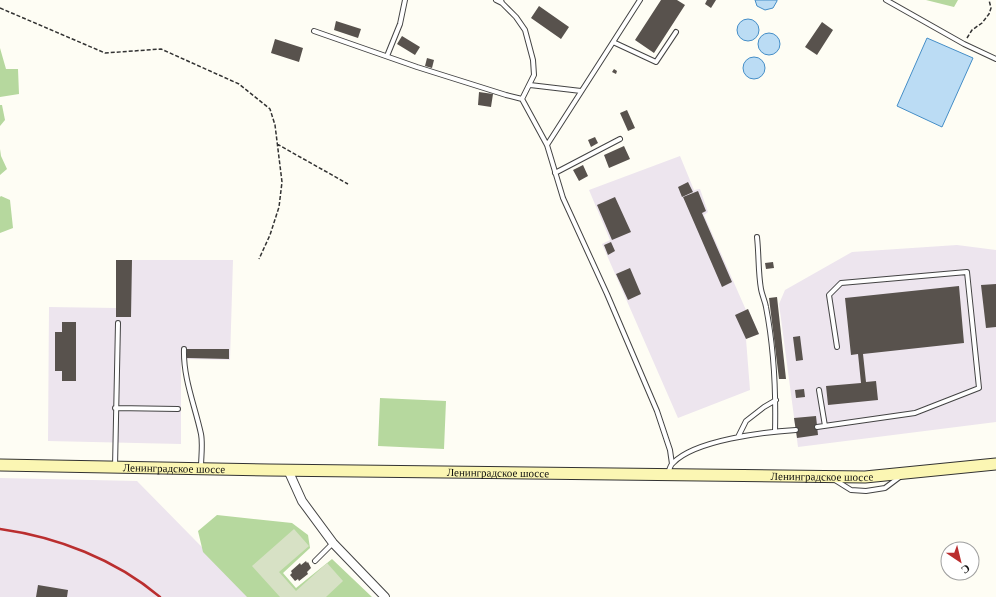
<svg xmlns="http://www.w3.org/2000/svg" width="996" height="597" font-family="Georgia,serif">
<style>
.industrial{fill:#ede5ee}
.forest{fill:#b6d89e}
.cemetery{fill:#d7e1c5}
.water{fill:#bbdcf4;stroke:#458ec7}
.building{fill:#58524d}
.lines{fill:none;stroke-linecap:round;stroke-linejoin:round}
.service-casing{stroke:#434343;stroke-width:6}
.minor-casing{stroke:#434343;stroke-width:10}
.secondary-casing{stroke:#323232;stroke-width:13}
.path{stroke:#323232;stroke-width:1.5;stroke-dasharray:4 2;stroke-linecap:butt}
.service{stroke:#fff;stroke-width:4}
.minor{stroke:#fff;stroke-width:8}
.secondary{stroke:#fbf6b3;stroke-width:11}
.rail{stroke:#ba2e2f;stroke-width:2.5}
.labels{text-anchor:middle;stroke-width:4;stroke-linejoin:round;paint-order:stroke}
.street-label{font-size:11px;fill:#101010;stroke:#fff}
</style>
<rect width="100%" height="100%" fill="#fefdf4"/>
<!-- industrial -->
<path class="industrial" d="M680 156 694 190 700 189 708 212 704 215 746 310 748 309 759 334 746 339 750 390 678 418 602 244 610 240 589 190Z
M957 245 996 250V422L798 447 779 304 785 290 852 252Z
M116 260H233L230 360 181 359V444L48 441 49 307 116 308Z
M0 478 137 481 251 597H0Z"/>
<!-- forest -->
<path class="forest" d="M926 0H958L954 7Z
M0 48 6 69H18L19 94 0 97Z
M0 105H2L5 120 0 126Z
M0 149 1 156 7 169 0 175Z
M1 196 10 200 13 228 0 233V197Z
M380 398 446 401 444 449 378 446Z
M217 515 292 523 308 535 310 548 283 573 296 588 332 559 372 597H247L203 552 198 531Z"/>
<!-- cemetery -->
<path class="cemetery" d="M294 529 309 546 279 572 296 591 327 563 343 581 326 597H280L252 566Z"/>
<!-- water -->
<path class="water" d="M755 0H777V1L773 8 765 10 757 6Z
M737 30a11 11 0 1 1 22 0a11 11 0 1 1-22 0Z
M758 44a11 11 0 1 1 22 0a11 11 0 1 1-22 0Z
M927 38 973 58 942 127 897 106Z
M743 68a11 11 0 1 1 22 0a11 11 0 1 1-22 0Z"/>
<!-- building -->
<path class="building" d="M661 0H677L685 5 654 53 635 40Z
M707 0H716L711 8 705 4Z
M539 6 569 27 561 39 531 18Z
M336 21 361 29 358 38 334 30Z
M822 22 833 30 817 55 805 47Z
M402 36 420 47 415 55 397 44Z
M275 39 303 48 299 62 271 53Z
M427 58 434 60 432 68 425 66Z
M614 69 617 71 616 74 612 72Z
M479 92 493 94 491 107 478 105Z
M627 110 635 128 628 131 620 113Z
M595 137 598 143 591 147 588 140Z
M624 146 630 159 609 168 604 155Z
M583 165 588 176 579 181 573 170Z
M688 182 693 192 682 197 678 187Z
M698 191 706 211 702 213 732 282 722 287 683 197Z
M615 197 631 232 612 240 597 205Z
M611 242 615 251 608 255 604 245Z
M116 260H132L131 317H116Z
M773 262 774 268 766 269 765 263Z
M630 268 641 294 628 300 616 274Z
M996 284V327L986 328 981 285Z
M959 286 964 343 863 354 866 382 876 381 878 400 828 405 826 386 861 383 858 354 851 355 845 298Z
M777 297 786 379H779L769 298Z
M748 309 759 334 746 339 735 315Z
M62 322H76V381H62V371H55V332H62Z
M800 336 803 360 796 361 793 337Z
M187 349H229V359L187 358Z
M804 389 805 397 796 398 795 390Z
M816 416 818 435 797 438 794 418Z
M306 561 307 563 308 562 311 568 307 572 308 574 299 581 298 579 295 581 290 575 292 573 291 571 300 563 301 565Z
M38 585 68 590 67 597H36Z"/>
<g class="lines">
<!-- service casing -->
<g class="service-casing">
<path id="service" d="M496 0 502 3
M501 0 502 3 516 17 525 30 533 60 534 75 522 99
M886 0 964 44 996 59
M314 31 417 67 506 95 522 99 547 145 563 198 607 294 657 411 670 450 672 464
M613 42 656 62 676 32
M387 56 400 24 405 0
M530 85 581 91
M547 145 640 0
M555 173 620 139
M757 237C759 255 758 272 761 289 762 295 765 301 766 307 774 348 776 390 775 432
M184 349C183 378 195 406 201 434 203 444 201 457 201 468
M819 390 825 426
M115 408 178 409
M817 427 915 413 979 388 967 272 841 283 829 295 837 347
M738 437 746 421 764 407 776 400
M115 467 118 323
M668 474C669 471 670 465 673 463 695 440 764 432 796 430
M835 480 851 490 866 491 885 488 901 476
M315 561 333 543"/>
</g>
<!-- minor casing -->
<g class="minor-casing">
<path id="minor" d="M288 470 302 501 333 543 385 597"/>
</g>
<!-- secondary casing -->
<g class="secondary-casing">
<g id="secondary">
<path id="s1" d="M0 465 269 470 865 477 996 464"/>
</g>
</g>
<!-- path -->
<path class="path" d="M0 8 105 53 161 49 239 84 270 109 275 125 282 182 279 207 270 235 259 259
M967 38 972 30 982 23 989 14 991 8 989 0
M277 144 348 184"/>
<!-- service -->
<use href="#service" class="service"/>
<!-- minor -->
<use href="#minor" class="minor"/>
<!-- secondary -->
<use href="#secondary" class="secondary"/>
<!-- rail -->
<path class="rail" d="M0 529C57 537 115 559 160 597"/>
</g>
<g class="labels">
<!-- street labels -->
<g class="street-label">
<text dy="4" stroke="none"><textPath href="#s1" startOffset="174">Ленинградское шоссе</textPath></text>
<text dy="4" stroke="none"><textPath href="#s1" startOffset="498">Ленинградское шоссе</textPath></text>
<text dy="4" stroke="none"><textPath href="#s1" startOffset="822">Ленинградское шоссе</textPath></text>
</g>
</g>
<!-- north arrow -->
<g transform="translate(960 561) rotate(145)"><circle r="19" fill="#ffffff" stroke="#9f9f9f"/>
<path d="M0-3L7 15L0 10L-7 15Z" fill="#ba2e2f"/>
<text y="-6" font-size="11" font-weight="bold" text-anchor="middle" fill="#101010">С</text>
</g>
</svg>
